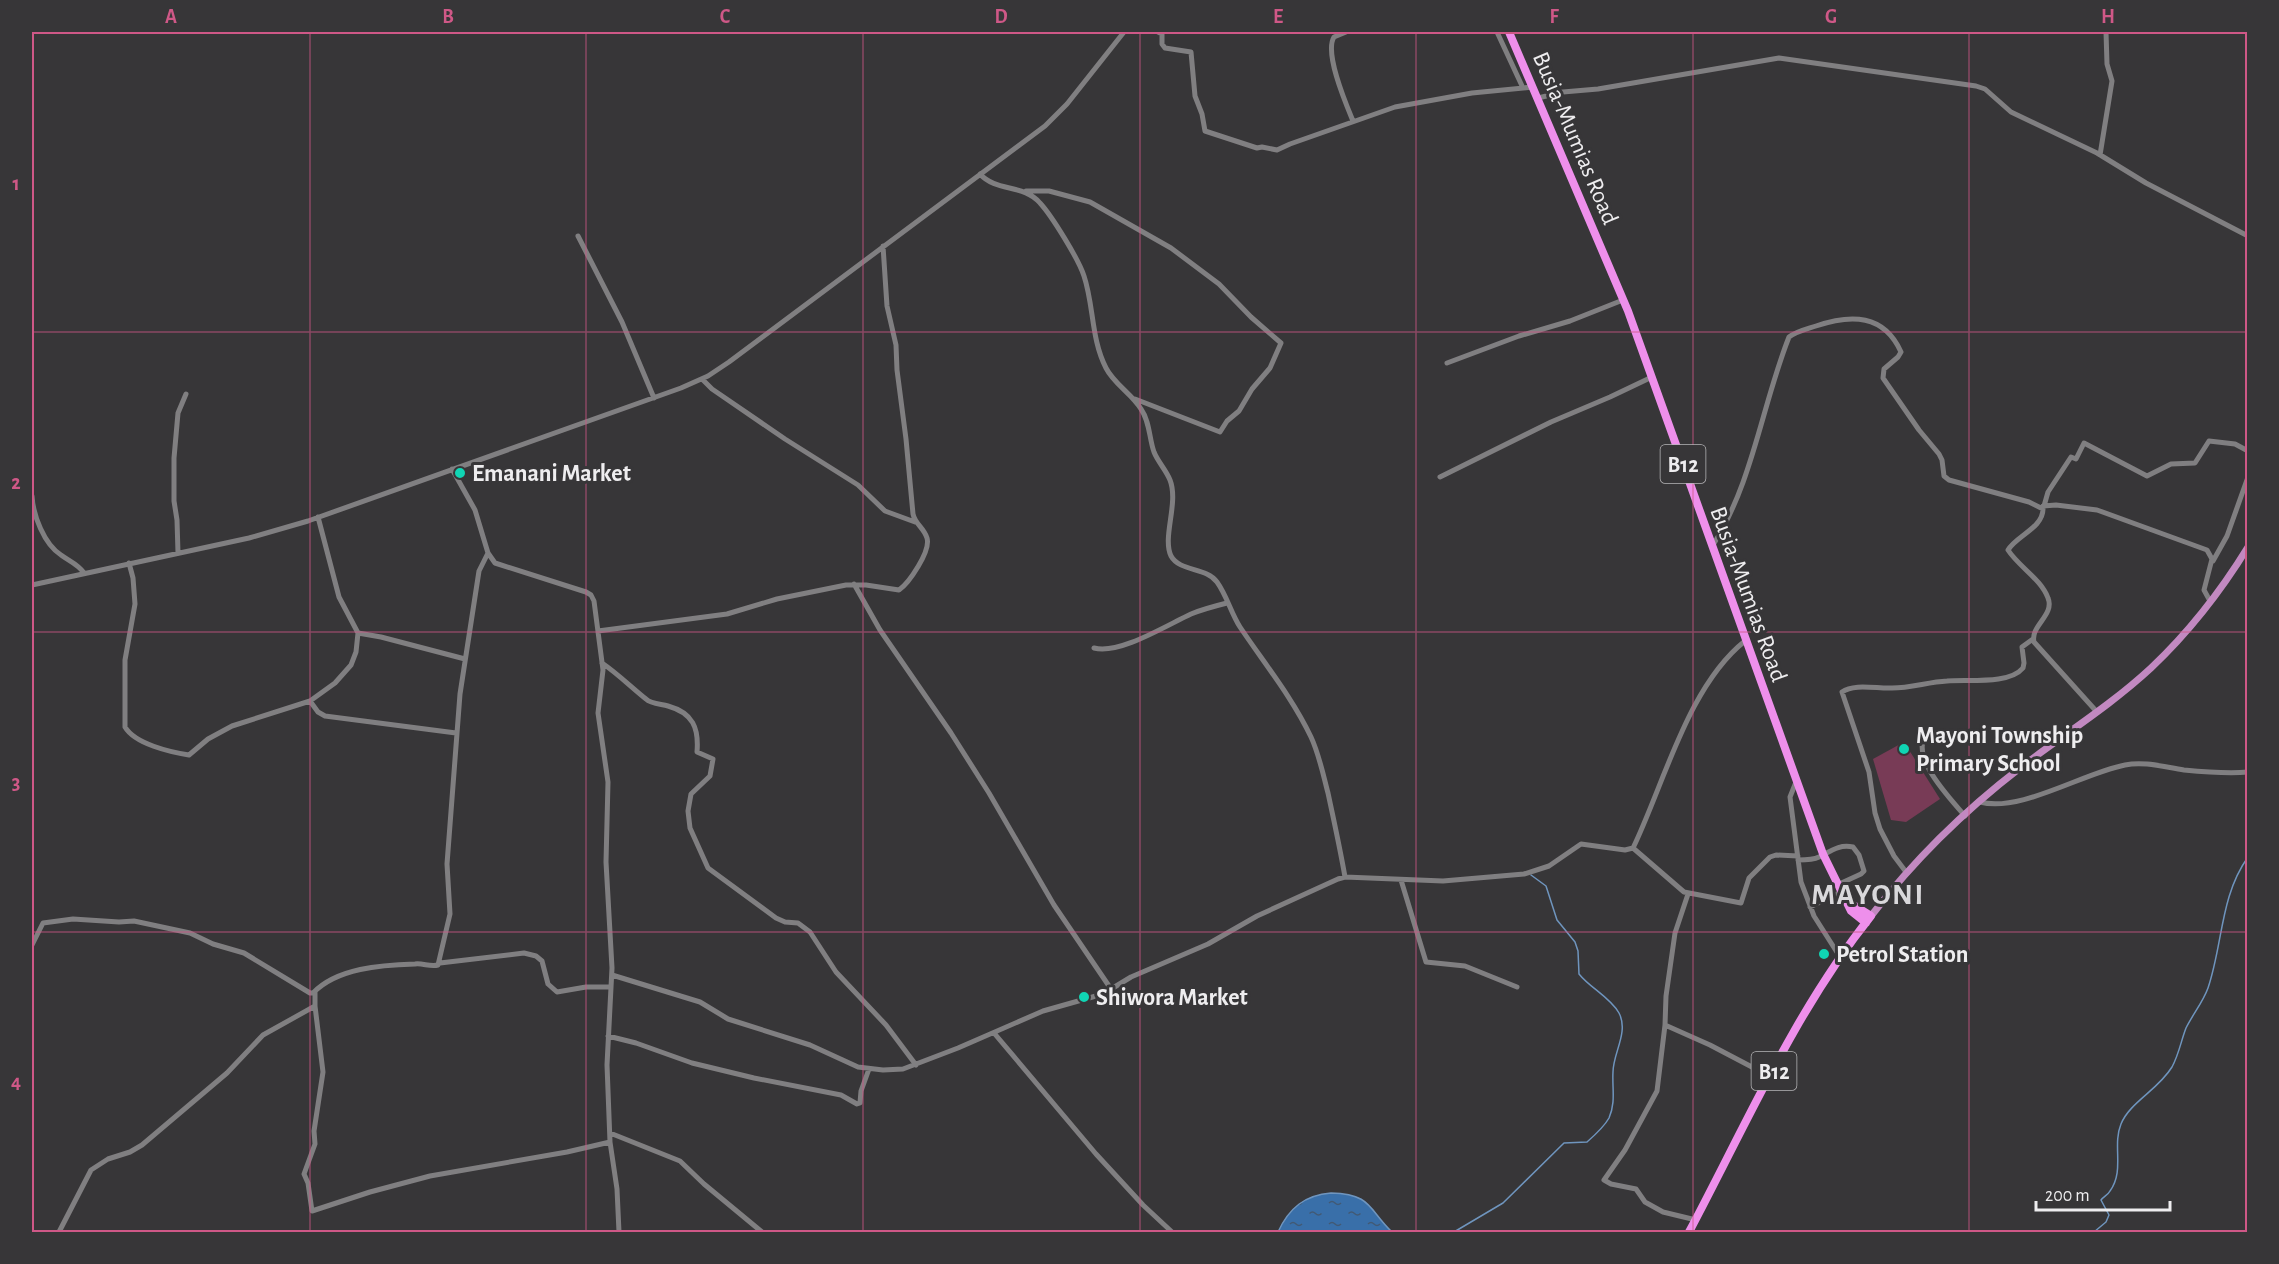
<svg xmlns="http://www.w3.org/2000/svg" width="2279" height="1264" font-family="'Alegreya Sans',sans-serif">
<style>
.garden{fill:#783b56}
.water{fill:url(#water-ripples);stroke:#6f95be;stroke-width:1.5}
.lines{fill:none;stroke-linecap:round;stroke-linejoin:round}
.stream{stroke:#6f95be;stroke-width:1.5}
.minor{stroke:#807f81;stroke-width:5}
.major{stroke:#c289c1;stroke-width:7}
.highway{stroke:#ee8feb;stroke-width:8}
.grid{fill:none;stroke:#cf5887;stroke-width:1.5;stroke-opacity:0.55}
.poi-dot{fill:#10d5b4;stroke:#373638;stroke-width:2}
.labels{text-anchor:middle;stroke-width:6;stroke-linejoin:round;paint-order:stroke}
.shield{fill:#373638;stroke:#b7b6b8;stroke-width:1.5}
.shield-label{font-size:22px;font-weight:bold;fill:#eeedef}
.street-label{font-size:24px;fill:#eeedef;stroke:#373638}
.poi-label{font-size:24px;font-weight:bold;fill:#eeedef;stroke:#373638;text-anchor:start}
.district-label{font-size:30px;font-weight:bold;letter-spacing:1.5px;fill:#d9d8db;stroke:#373638}
.neatline{fill:none;stroke:#cf5887;stroke-width:2}
.grid-label{font-size:20px;text-anchor:middle;font-weight:bold;fill:#cf5887}
</style>
<defs>
<pattern id="water-ripples" width="26" height="14" patternUnits="userSpaceOnUse" patternTransform="scale(1.5)"><rect width="26" height="14" fill="#396fa9"/><path d="M2 4q2-2 4 0t4 0M15 11q2-2 4 0t4 0" fill="none" stroke="#415974"/></pattern>
</defs>
<rect width="100%" height="100%" fill="#373638"/>
<!-- garden -->
<path class="garden" d="M1904 742 1940 799 1906 822 1891 820 1873 759Z"/>
<!-- water -->
<path class="water" d="M1331 1193C1372 1194 1368 1209 1392 1232H1278C1289 1208 1305 1195 1331 1193Z"/>
<g class="lines">
<!-- stream -->
<path class="stream" d="M1454 1232 1503 1203 1564 1143 1587 1142C1595 1135 1604 1127 1609 1118 1616 1102 1612 1088 1613 1072 1613 1053 1629 1032 1619 1013 1610 997 1590 988 1579 974L1578 951 1575 942 1557 920 1546 886 1531 875
M2094 1232 2106 1222 2109 1215 2101 1200C2103 1197 2108 1195 2110 1191 2125 1170 2112 1146 2121 1124 2130 1102 2158 1090 2172 1067 2179 1054 2181 1041 2186 1028 2193 1014 2203 1002 2208 988 2223 944 2220 896 2248 857"/>
<!-- minor -->
<path class="minor" d="M1158 32 1162 34V44L1165 48 1191 52 1195 96 1202 114 1205 131 1257 148 1262 147 1277 150 1290 144 1395 107 1472 93 1533 87
M1346 32 1334 37C1324 53 1346 104 1353 121
M1497 32 1523 88
M1538 98 1563 92 1598 89 1779 58 1976 86 1985 89 2011 112 2097 153 2146 183 2248 236
M2100 155 2112 81 2107 64 2106 32
M980 174C996 192 1024 184 1040 203 1052 216 1079 260 1084 276 1094 306 1091 339 1106 368 1114 384 1132 394 1141 409 1150 422 1149 438 1154 452 1158 462 1166 470 1170 480 1179 503 1162 537 1171 556 1180 572 1206 567 1217 582 1227 596 1231 613 1240 627 1264 663 1292 697 1311 737 1319 754 1323 774 1328 793 1334 821 1340 848 1345 877
M1026 191H1049L1090 202 1171 248 1219 284 1251 317 1281 343 1270 368 1252 389 1239 411 1227 421 1220 432 1135 399
M578 236 622 322 654 398
M1447 363 1519 336 1570 321 1623 300
M702 379 712 389 785 439 858 485 885 511 915 522
M452 469 475 510 488 553 495 563 586 592 591 595 594 601 603 670 598 713 608 782 606 862 612 968 607 1065 610 1142 617 1189 619 1232
M1440 477 1551 422 1610 397 1652 377
M32 496C33 515 44 544 61 555 69 561 78 564 84 573
M2043 506 2056 505 2097 510 2207 550 2212 559 2204 590 2210 601
M2044 506 2048 492 2071 457 2076 459 2084 443 2147 476 2171 464 2195 463 2209 441 2235 444 2248 451
M1713 545C1753 482 1762 405 1789 337 1797 331 1807 329 1816 326 1851 314 1884 314 1901 352L1898 357 1884 369 1883 378 1919 430 1939 454 1942 460 1944 476 1949 480 2029 502 2043 509C2043 528 2016 536 2008 550 2019 567 2041 579 2048 598 2055 615 2030 626 2034 642L2097 712
M178 553 177 520 174 501V458L178 413 186 394
M2213 561 2227 536 2248 477
M129 563 133 578 135 604 125 660V727C135 744 170 752 189 755L208 739 232 726 310 701 335 683 351 665 356 652 358 633 339 597 318 517
M854 584 880 630 951 733 989 793 1054 905 1111 989
M32 585 249 538 308 521 681 388 708 376 729 362 1045 126 1067 104 1124 32
M598 631 727 614 777 599 846 585H866L899 590C909 583 931 551 927 538 924 528 915 524 913 514L906 439 897 370 896 345 887 306 883 246
M358 633 381 637 465 659
M1094 648C1119 655 1167 625 1191 614 1203 609 1215 606 1227 603
M602 663C618 674 631 687 646 699 651 704 661 704 668 706 693 713 699 728 697 752L713 759 710 776 691 794 688 811 690 828 708 868 776 918 785 922 798 923 810 932 836 972 886 1025 916 1065
M310 701 318 712 325 716 456 733
M1927 733C1908 756 1950 798 1965 816
M1796 782 1790 797 1801 882 1814 916 1840 957
M1980 802C2020 813 2083 773 2125 765 2144 761 2164 767 2184 770 2205 772 2226 774 2248 772
M1633 848 1684 892 1741 903 1749 878 1770 857 1776 855 1798 856
M1798 860C1805 860 1813 860 1819 857 1831 851 1839 844 1853 847L1859 855 1864 871 1861 874 1837 885
M1906 872 1894 856 1880 829 1875 813 1869 772 1842 692C1854 683 1878 689 1892 688 1911 688 1928 682 1947 681 1967 679 2009 685 2023 668L2024 663 2022 647 2033 639
M1401 880 1426 962 1465 966 1517 987
M1688 894 1675 933 1666 996 1665 1025 1710 1045 1771 1077
M1810 907 1841 892
M32 945 43 923 73 919 119 922 134 921 190 933 213 944 244 953 310 993H313C337 968 381 965 415 964 423 963 430 967 438 965L450 914 447 864 460 694 479 571 488 553
M440 963 524 953 536 956 542 961 548 984 557 992 586 987H611
M612 975 700 1002 728 1019 810 1045 858 1067 883 1070 903 1069 958 1048 1043 1011 1103 994 1131 977 1208 944 1257 916 1338 879 1345 877 1443 881 1524 874 1549 866 1581 844 1625 850 1633 848C1664 784 1688 686 1745 641
M315 1006 323 1072 314 1131 315 1144 304 1174 308 1183 312 1211 370 1192 430 1176 567 1152 610 1142
M1665 1025 1657 1091 1625 1150 1604 1180 1611 1184 1636 1189 1645 1202 1663 1212 1696 1220
M994 1033 1096 1154 1143 1205 1172 1232
M608 1036 636 1043 692 1063 754 1078 841 1095 857 1104 860 1103 861 1091 869 1069
M610 1133 680 1161 704 1184 762 1232
M59 1232 91 1170 108 1159 130 1152 142 1145 227 1073 263 1035 315 1006V992"/>
<!-- major -->
<path class="major" d="M1871 916C1914 860 1964 811 2020 768 2063 735 2110 706 2151 668 2188 633 2221 591 2248 547"/>
<!-- highway -->
<path class="highway" d="M1509 32 1628 311 1823 854 1851 911 1866 923
M1689 1232C1746 1125 1795 1011 1871 916L1847 901"/>
</g>
<!-- grid -->
<path class="grid" d="M310 32V1232M586 32V1232M863 32V1232M1140 32V1232M1416 32V1232M1693 32V1232M1969 32V1232M32 332H2248M32 632H2248M32 932H2248"/>
<!-- markers -->
<g class="poi-dot">
<circle cx="460" cy="473" r="6"/>
<circle cx="1904" cy="749" r="6"/>
<circle cx="1824" cy="954" r="6"/>
<circle cx="1084" cy="997" r="6"/>
</g>
<g class="labels">
<!-- shield labels -->
<g class="shield">
<rect x="1660.5" y="445" width="45" height="38" rx="4.5"/>
<rect x="1751.5" y="1052" width="45" height="38" rx="4.5"/>
</g>
<g class="shield-label">
<text x="1683" y="472">B12</text>
<text x="1774" y="1079">B12</text>
</g>
<!-- street labels -->
<g class="street-label">
<text transform="translate(1576 138) rotate(67)" y="8">Busia-Mumias Road</text>
<text transform="translate(1749 594) rotate(70)" y="8">Busia-Mumias Road</text>
</g>
<!-- poi labels -->
<g class="poi-label">
<text x="472" y="481">Emanani Market</text>
<text x="1916" y="743">Mayoni Township<tspan x="1916" dy="28">Primary School</tspan></text>
<text x="1836" y="962">Petrol Station</text>
<text x="1096" y="1005">Shiwora Market</text>
</g>
<!-- district labels -->
<g class="district-label">
<text x="1868" y="904">MAYONI</text>
</g>
</g>
<!-- border -->
<rect width="2279" height="1264" fill="none" stroke="#373638" stroke-width="66"/>
<!-- scale -->
<path d="M2036 1201v9h134v-9" fill="none" stroke="#eeedef" stroke-width="3"/>
<text x="2045" y="1201" font-size="18" fill="#eeedef" stroke="#373638" stroke-width="4.5" paint-order="stroke">200 m</text>
<rect x="33" y="33" width="2213" height="1198" class="neatline"/>
<g class="grid-label">
<text x="171" y="23">A</text>
<text x="448" y="23">B</text>
<text x="725" y="23">C</text>
<text x="1001" y="23">D</text>
<text x="1278" y="23">E</text>
<text x="1554" y="23">F</text>
<text x="1831" y="23">G</text>
<text x="2108" y="23">H</text>
<text x="16" y="190">1</text>
<text x="16" y="489">2</text>
<text x="16" y="789">3</text>
<text x="16" y="1088">4</text>
</g>
</svg>
